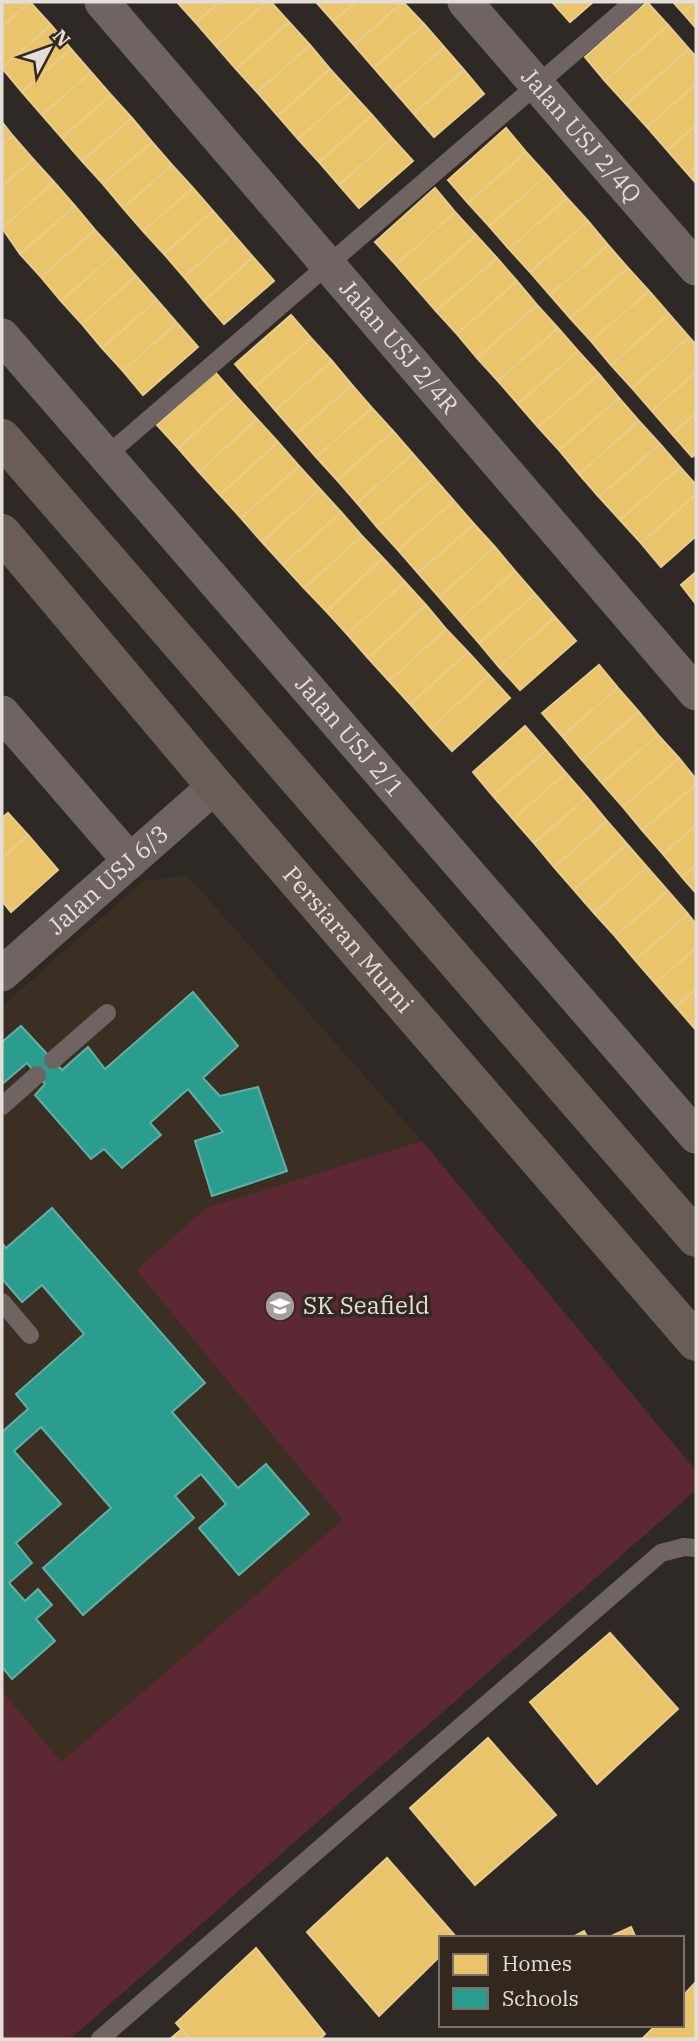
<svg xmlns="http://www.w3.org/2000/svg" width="698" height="2041" font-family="'IBM Plex Serif',serif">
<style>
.built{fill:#3b2e22}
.green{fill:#5b2834}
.homes{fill:#e9c46a;stroke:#e8cc8b;stroke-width:2}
.schools{fill:#2a9d8f;stroke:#62b0a5;stroke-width:2}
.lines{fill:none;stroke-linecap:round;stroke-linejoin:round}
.lane{stroke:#6f6461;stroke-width:18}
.street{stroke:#6f6461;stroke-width:35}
.secondary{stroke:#6a5d59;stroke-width:38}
.labels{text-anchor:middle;stroke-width:7;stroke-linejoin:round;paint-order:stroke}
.street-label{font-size:24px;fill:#e4ded9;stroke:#322820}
.poi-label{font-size:24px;fill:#e4ded9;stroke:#322820;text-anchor:start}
</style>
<rect width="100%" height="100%" fill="#2e2924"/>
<!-- built -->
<path class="built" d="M187 875 422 1141 696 1471V1490L70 2039H2V1006L143 881Z"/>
<!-- green -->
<path class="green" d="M422 1141 696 1471V1490L70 2039H2V1691L61 1762 343 1520 136 1270 206 1208Z"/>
<!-- homes -->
<path class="homes" d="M2 2H30L2 27Z
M30 2 51 25 2 68V27Z
M177 2H219L196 23Z
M219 2H266L216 46 196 23Z
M266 2H271L289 22 236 69 216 46Z
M316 2H356L333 21Z
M356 2H403L354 45 333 21Z
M403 2 424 24 374 68 354 45Z
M552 2H593L570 22Z
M647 2 668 25 605 81 585 57Z
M673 2H696L683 13Z
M696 2V28L683 13Z
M289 22 310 45 257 92 236 69Z
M424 24 444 47 394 91 374 68Z
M51 25 71 49 22 92 2 68Z
M668 25 689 49 626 104 605 81Z
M310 45 330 69 278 116 257 92Z
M444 47 464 70 414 114 394 91Z
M71 49 91 72 42 115 22 92Z
M689 49 696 57V84L647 127 626 104Z
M330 69 351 92 298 139 278 116Z
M464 70 484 94 434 137 414 114Z
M91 72 111 95 62 138 42 115Z
M696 84V125L667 150 647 127Z
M351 92 372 115 319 162 298 139Z
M111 95 132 118 82 161 62 138Z
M372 115 392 138 339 185 319 162Z
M132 118 152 142 103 184 82 161Z
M2 122 13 136 2 145Z
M696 125V167L688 174 667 150Z
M506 128 526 152 468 203 448 180Z
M13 136 33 159 2 187V145Z
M392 138 413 161 359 208 339 185Z
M152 142 172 165 123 208 103 184Z
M526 152 547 175 489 226 468 203Z
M33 159 54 182 2 228V187Z
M172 165 193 188 143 231 123 208Z
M696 167V183L688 174Z
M547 175 567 198 509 249 489 226Z
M54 182 75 206 20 254 2 228Z
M193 188 213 211 164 254 143 231Z
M435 188 455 212 396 265 375 242Z
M567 198 588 221 530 272 509 249Z
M75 206 95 230 41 277 20 254Z
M213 211 233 234 184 277 164 254Z
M455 212 476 235 416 288 396 265Z
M588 221 608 245 550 295 530 272Z
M95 230 116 253 61 301 41 277Z
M233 234 253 257 204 301 184 277Z
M476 235 497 258 436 311 416 288Z
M608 245 628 268 570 318 550 295Z
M116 253 136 276 82 324 61 301Z
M253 257 274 281 224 324 204 301Z
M497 258 517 281 457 334 436 311Z
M628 268 649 291 591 341 570 318Z
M136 276 157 300 102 348 82 324Z
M517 281 537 305 477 358 457 334Z
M649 291 669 314 611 365 591 341Z
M157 300 177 323 123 371 102 348Z
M537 305 558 328 498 381 477 358Z
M669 314 689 337 632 388 611 365Z
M291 315 311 338 255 387 235 364Z
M177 323 198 347 143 395 123 371Z
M558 328 578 351 518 404 498 381Z
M689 337 696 345V372L652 411 632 388Z
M311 338 332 361 275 410 255 387Z
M578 351 599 374 538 427 518 404Z
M332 361 352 385 296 434 275 410Z
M215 372 236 396 178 448 157 425Z
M696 372V413L672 434 652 411Z
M599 374 619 398 559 450 538 427Z
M352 385 372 408 316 457 296 434Z
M236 396 257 419 199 472 178 448Z
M619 398 639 421 579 474 559 450Z
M372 408 393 431 337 480 316 457Z
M696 413V454L692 457 672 434Z
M257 419 278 442 220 495 199 472Z
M639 421 660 444 599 497 579 474Z
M393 431 413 454 357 503 337 480Z
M278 442 299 466 241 518 220 495Z
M660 444 680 467 620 520 599 497Z
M413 454 434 478 377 527 357 503Z
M299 466 320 489 262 542 241 518Z
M680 467 696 485V494L641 543 620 520Z
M434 478 454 501 398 550 377 527Z
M320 489 341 512 283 565 262 542Z
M696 494V536L661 567 641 543Z
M454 501 474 524 418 573 398 550Z
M341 512 362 536 304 588 283 565Z
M474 524 495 547 439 597 418 573Z
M362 536 383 558 326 611 304 588Z
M495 547 515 571 459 620 439 597Z
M383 558 405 582 347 634 326 611Z
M515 571 535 594 479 643 459 620Z
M696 572V604L681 585Z
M405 582 426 605 368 658 347 634Z
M535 594 555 617 499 667 479 643Z
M426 605 446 629 389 681 368 658Z
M555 617 576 641 520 690 499 667Z
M446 629 468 652 410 704 389 681Z
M468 652 489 675 431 728 410 704Z
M599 665 618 688 562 736 542 713Z
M489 675 510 698 452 751 431 728Z
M618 688 639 712 582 760 562 736Z
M639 712 658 735 602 783 582 760Z
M525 726 546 750 493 796 473 772Z
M658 735 679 758 623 807 602 783Z
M546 750 566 773 513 819 493 796Z
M679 758 696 779V784L642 830 623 807Z
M566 773 587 797 534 843 513 819Z
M696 784V825L663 854 642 830Z
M587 797 607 821 554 867 534 843Z
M8 813 28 835 2 858V818Z
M607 821 627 844 574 890 554 867Z
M696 825V865L682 877 663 854Z
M28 835 58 870 11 912 2 901V858Z
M627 844 647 867 594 913 574 890Z
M696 865V893L682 877Z
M647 867 668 891 615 936 594 913Z
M668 891 688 914 635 960 615 936Z
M688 914 696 924V948L655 983 635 960Z
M696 948V989L676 1007 655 983Z
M696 989V1030L676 1007Z
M610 1633 678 1709 597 1784 530 1702Z
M488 1738 556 1815 475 1885 410 1808Z
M387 1858 457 1938H441V1955L379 2016 307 1932Z
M631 1927 636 1938H607Z
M584 1931 588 1938H571Z
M256 1948 325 2034 320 2039H190L176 2023Z
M694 1984 696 2039H642L656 2025H682V1997Z
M182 2029 190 2039H170Z"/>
<!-- schools -->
<path class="schools" d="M193 992 238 1046 203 1078 220 1096 258 1087 287 1171 212 1196 195 1141 223 1132 188 1089 150 1123 161 1135 122 1168 104 1149 91 1159 35 1095 45 1084 27 1063 2 1084V1042L21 1026 62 1070 88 1047 105 1069Z
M52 1208 205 1383 172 1412 238 1488 266 1464 309 1514 239 1575 199 1528 226 1504 201 1474 175 1496 194 1518 83 1615 43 1568 111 1508 41 1427 14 1451 61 1504 16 1543 32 1563 9 1583 25 1601 38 1589 52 1605 36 1619 55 1641 12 1679 2 1667V1432L28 1409 16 1394 84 1334 42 1285 22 1302 2 1279V1243L6 1248Z"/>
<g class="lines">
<!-- lane -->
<path class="lane" d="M106 456 633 2
M53 1060 107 1013
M2 1106 37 1075
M2 1302 30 1335
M100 2039 661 1553 684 1547 696 1548"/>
<!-- street -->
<g class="street">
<path id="s1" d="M102 2 696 693"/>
<path id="s2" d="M465 2 696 268"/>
<path id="s3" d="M2 336 696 1136"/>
<path d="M2 713 130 861"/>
<path id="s4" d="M2 974 215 786"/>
</g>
<!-- secondary -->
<g class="secondary">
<path d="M2 438 696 1238"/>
<path id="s5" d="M2 533 215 786 696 1342"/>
</g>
</g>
<!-- icons -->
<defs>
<g id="school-disc" transform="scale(1.575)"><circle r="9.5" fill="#a49f9a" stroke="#322820"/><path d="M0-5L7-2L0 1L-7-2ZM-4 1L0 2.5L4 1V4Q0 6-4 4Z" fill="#fff"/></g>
</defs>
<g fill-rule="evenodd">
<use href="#school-disc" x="280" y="1306"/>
</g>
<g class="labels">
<!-- street labels -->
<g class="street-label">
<text dy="8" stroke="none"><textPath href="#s2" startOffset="177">Jalan USJ 2/4Q</textPath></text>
<text dy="8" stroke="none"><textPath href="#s1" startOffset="455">Jalan USJ 2/4R</textPath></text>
<text dy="8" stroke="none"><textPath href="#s3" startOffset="530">Jalan USJ 2/1</textPath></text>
<text dy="8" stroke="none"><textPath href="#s4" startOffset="142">Jalan USJ 6/3</textPath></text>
<text dy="8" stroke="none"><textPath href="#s5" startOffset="534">Persiaran Murni</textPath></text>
</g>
<!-- poi labels -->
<g class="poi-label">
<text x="303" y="1314">SK Seafield</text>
</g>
</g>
<!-- border -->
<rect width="698" height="2041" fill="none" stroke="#e4ded9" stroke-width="7"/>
<!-- legend -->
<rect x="439" y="1936" width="245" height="91" fill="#322820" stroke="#79716a" stroke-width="2"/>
<rect x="453" y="1954" width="35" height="21" fill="#e9c46a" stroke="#79716a" stroke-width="2"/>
<text x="502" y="1971" font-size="21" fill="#e4ded9">Homes</text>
<rect x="453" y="1988" width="35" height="21" fill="#2a9d8f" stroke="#79716a" stroke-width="2"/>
<text x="502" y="2006" font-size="21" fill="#e4ded9">Schools</text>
<!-- north arrow -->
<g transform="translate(49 49) rotate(49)" stroke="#322820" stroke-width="5" paint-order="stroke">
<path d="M0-5L12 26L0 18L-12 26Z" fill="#e4ded9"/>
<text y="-10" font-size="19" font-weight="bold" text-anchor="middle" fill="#e4ded9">N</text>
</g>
</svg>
